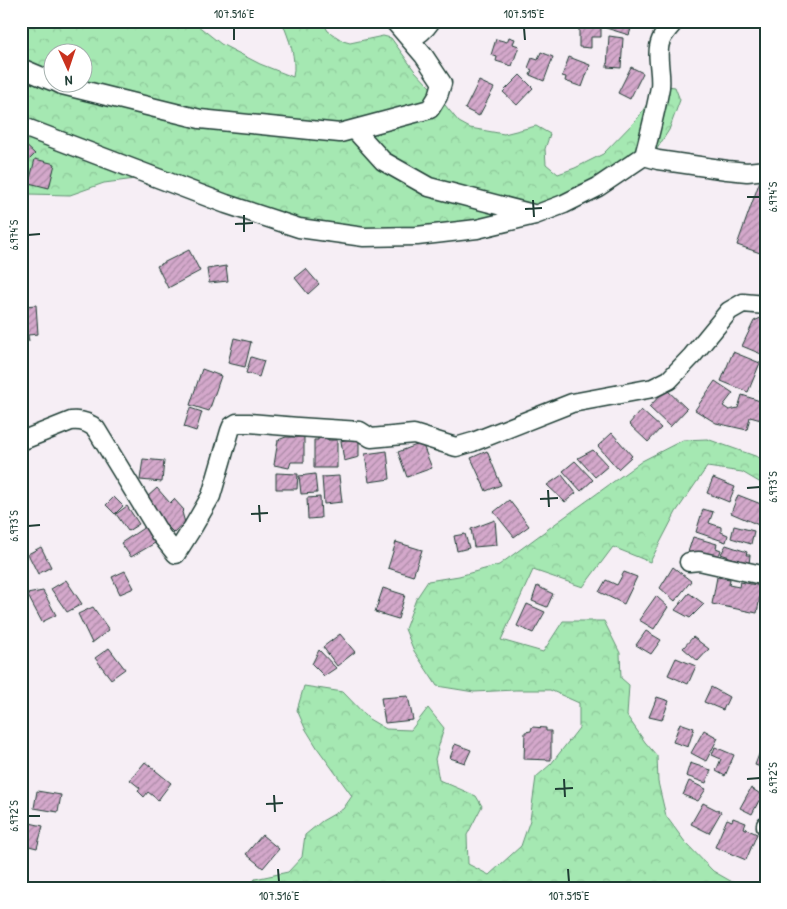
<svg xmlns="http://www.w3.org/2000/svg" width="787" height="909" font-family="'Patrick Hand',sans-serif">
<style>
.forest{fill:url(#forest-crowns);stroke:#629273;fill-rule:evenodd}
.building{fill:url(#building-hatch);stroke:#1f3d34}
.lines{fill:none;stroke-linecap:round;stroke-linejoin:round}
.minor-casing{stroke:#1f3d34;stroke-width:21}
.minor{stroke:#fff;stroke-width:18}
.ticks{fill:none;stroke:#1f3d34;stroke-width:2}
.neatline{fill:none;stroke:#1f3d34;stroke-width:2}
.ticks-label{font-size:12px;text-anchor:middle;fill:#1f3d34}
</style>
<defs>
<pattern id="forest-crowns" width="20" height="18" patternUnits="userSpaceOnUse" patternTransform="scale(1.25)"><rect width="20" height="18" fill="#a5e8b2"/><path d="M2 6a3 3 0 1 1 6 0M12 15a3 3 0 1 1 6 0" fill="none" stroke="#8ec89a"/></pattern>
<pattern id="building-hatch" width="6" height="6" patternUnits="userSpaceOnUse" patternTransform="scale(1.25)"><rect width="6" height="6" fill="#d4a8cb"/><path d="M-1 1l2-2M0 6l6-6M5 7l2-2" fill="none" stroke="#ab8aa6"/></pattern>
</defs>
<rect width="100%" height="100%" fill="#f6eef5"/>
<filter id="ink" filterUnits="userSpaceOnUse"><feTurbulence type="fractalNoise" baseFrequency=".02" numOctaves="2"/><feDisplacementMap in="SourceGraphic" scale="10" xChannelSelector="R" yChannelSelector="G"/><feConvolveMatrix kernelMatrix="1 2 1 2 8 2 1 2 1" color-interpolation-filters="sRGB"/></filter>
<g filter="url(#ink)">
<!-- forest -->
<path class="forest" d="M21 21H192L221 44 260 64 293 77C297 57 289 40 282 21H322L328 31 343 41 350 43 383 36 391 38 414 70 430 87 459 122 470 128 504 134 536 126 550 134 545 149 546 164 558 174 575 168 603 154 637 119 660 85 675 87 680 100 669 130 648 163 570 206 354 242 143 178 104 183 70 195 28 194 21 192ZM52 52H82V82H52Z
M707 439 758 457 766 463V486L742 472 707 467 676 512 650 562 613 547 583 587 533 570 501 640 543 652 563 621H604L620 653 621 678 629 685 627 716 645 742 657 756 658 782 666 816 685 842 713 871 734 883 751 888H247L255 879 288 872 302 857 305 835 322 821 343 809 352 796 318 749 305 728 297 710 304 686 343 692 369 719 386 729 411 730 428 708 444 728 435 759 439 780 476 796 482 806 467 835 468 864 489 875 521 846 530 820 536 777 551 764 579 728V703L550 690H515L474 692 437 686 414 651 405 629 416 599 428 581 459 576 499 565 559 521 642 461 683 440Z"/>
<!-- building -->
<path class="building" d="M608 21H637L636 24 633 23 629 35 606 28Z
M579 22 601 23V37H591V48L579 47Z
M609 36 623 38 621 68 607 67Z
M509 37 515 39 513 44 519 46 512 66 496 61 497 57 491 55 496 39 507 42Z
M541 52 553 57 544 81 530 75 532 70 528 68 532 58 538 60Z
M569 57 590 65 582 87 565 81 566 77 562 76Z
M631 67 643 73 630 99 618 93Z
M520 75 533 88 517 105 503 92Z
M479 81 494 88 479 116 465 109Z
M21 141 35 154 28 161 21 155Z
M35 159 55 164 49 188 29 183Z
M762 175 766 176V255L737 245Z
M189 250 200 271 168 288 157 266Z
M226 266 228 281 209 283 207 269Z
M306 269 319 284 308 294 295 278Z
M36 305 38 334 28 335 29 341 21 342V318L25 317 24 306Z
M763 317 766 319V356L742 346 754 321Z
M234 338 251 342 245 367 228 363Z
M733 352 760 363 748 392 721 381Z
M251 357 264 361 259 377 246 373Z
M202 369 221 376 209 411 190 405Z
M766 375V395L759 393Z
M715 381 733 393 723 406 729 410 738 408 742 395 766 403 761 420 750 417 747 430 716 423 695 410Z
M666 389 687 409 670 427 649 407Z
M190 408 202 412 196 431 184 427Z
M641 410 661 428 648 442 629 424Z
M612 433 632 456 618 469 598 446Z
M318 434H328V440H337V468H314V440H318Z
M359 436V457L344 461 341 441Z
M286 437H304V462H291L289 468 274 465 278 440Z
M422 443 432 468 407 477 398 452Z
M593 450 608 466 595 477 578 458Z
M387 451 390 479 369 482 365 454Z
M487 451 501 485 486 491 471 458Z
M143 459 164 461 162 482 140 480Z
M575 461 593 480 581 491 563 471Z
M276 473 298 474 297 489H276Z
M315 474 317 493 301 494 299 476Z
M562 475 576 493 565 502 547 485Z
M339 476 342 502 324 504 322 477Z
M713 478 735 487 729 502 707 493Z
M157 488 170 503 174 499 184 510 182 512 185 523 174 533 146 505V498Z
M738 495 766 506V513L761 526 731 513Z
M114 497 123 506 115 514 106 505Z
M320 497 321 518 308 519 307 498Z
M509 500 529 526 514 537 494 512Z
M127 506 139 524 128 531 116 514Z
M703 509 713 512 709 523 721 527V532L728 535 726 542 696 532Z
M495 520 497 545 474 547 471 529Z
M734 526 754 531 751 544 731 538Z
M145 527 155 543 131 557 121 543Z
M465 534 469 548 457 551 454 536Z
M693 537 717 544 716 548 721 550 717 561 688 552Z
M396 542 422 550 413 576 388 568Z
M726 545 747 552 746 555H750L749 564 721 554Z
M41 547 51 567 38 574 28 554Z
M673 567 691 581 675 601 660 588Z
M125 571 134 588 120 594 112 577Z
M624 572 637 577 624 604 599 592 606 580 617 585Z
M717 577 730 579 729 585 739 587 740 582 762 586 757 613 712 604Z
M66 580 82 604 67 612 51 589Z
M537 586 553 594 547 607 532 601Z
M383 588 405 595 398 619 375 612Z
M43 591 56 615 42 622 27 594Z
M689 593 704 604 690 618 675 610Z
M656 596 668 607 654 629 639 620Z
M527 604 545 612 533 633 517 626Z
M93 607 109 630 92 643 78 614Z
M646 631 661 640 651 654 636 645Z
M340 634 355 652 337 666 323 647Z
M693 637 709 649 698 661 683 648Z
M109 648 125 669 111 679 95 658Z
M319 650 336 668 324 676 312 664Z
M676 658 696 666 688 684 668 675Z
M711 687 729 697 723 710 704 702Z
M408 696 413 720 385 723 381 698Z
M657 697 669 701 662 720 649 717Z
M680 723 694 728 688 747 673 742Z
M532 727 546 728V731H551V760L524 759 525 732 531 731Z
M704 730 718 738 706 761 691 753Z
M766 736V769L755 765Z
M455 744 471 750 465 763 450 758Z
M715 747 734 755 725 776 716 771 721 759 712 755Z
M145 762 171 783 158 800 148 792 144 797 138 791 140 788 130 780Z
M690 763 711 770 706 783 686 776Z
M689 781 706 789 698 801 683 795Z
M751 788 762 795 752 814 740 808Z
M37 791 61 795 58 812 34 808Z
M703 803 721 812 709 833 691 824Z
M733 818 746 823 744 828 757 834 746 860 715 847 727 819 732 821Z
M21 821 43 826 37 848 21 844Z
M262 835 279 849 263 868 246 854Z
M21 870 25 871 24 886H21Z"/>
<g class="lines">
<!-- minor casing -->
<g class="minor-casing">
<path id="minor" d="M410 39C419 35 425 30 431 21
M21 68 52 81
M56 82 62 85 200 119 340 133 430 109 438 96 442 83 424 56 394 21
M21 126 226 204 299 228 364 237 417 236 477 229 535 215 564 204 598 187 644 156 658 160 727 170 747 172 766 170
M355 130 383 161 429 187 533 214
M644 156C650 133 656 110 660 87 662 72 655 54 661 40 664 33 670 27 675 21
M21 441 71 421C81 420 89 422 96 429L160 534 176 554 193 527 211 496 230 431 232 426 237 423H249L298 427 360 431 371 438 414 434 456 447 473 442 572 403 653 388 669 380 692 356 729 311 743 303 766 305
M689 562 699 561 766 576
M766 825V827"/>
</g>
<!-- minor -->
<use href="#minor" class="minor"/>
</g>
</g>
<!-- ticks -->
<path class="ticks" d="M234 28V40M524 28 525 40M747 197H760M533 200 534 217M525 209 542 208M244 215V232M235 224 253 223M28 235 40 234M747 488 760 487M548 490 549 507M540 499 558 498M259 505 260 522M251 514 268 513M28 526 40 525M564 779 565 797M747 779 760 778M555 789 573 788M274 795 275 812M266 804 283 803M28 816H40M278 869 279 882M568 869 569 882"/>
<!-- margin -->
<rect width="787" height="909" fill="none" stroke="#fff" stroke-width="55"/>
<!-- north arrow -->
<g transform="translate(68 68) rotate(177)"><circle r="24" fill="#ffffff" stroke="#a5b1ae"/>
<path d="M0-4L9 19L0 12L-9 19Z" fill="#c8321e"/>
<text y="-8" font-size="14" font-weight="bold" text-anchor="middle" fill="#1f3d34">N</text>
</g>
<rect x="28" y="28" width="732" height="854" class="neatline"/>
<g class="ticks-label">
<text x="234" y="18">107.516°E</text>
<text x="524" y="18">107.515°E</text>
<text transform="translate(773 197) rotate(-90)" y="4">6.974°S</text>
<text transform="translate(14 235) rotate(-90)" y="4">6.974°S</text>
<text transform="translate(773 487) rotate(-90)" y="4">6.973°S</text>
<text transform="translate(14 526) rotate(-90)" y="4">6.973°S</text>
<text transform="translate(773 778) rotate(-90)" y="4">6.972°S</text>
<text transform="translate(14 816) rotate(-90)" y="4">6.972°S</text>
<text x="279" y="900">107.516°E</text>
<text x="569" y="900">107.515°E</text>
</g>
</svg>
